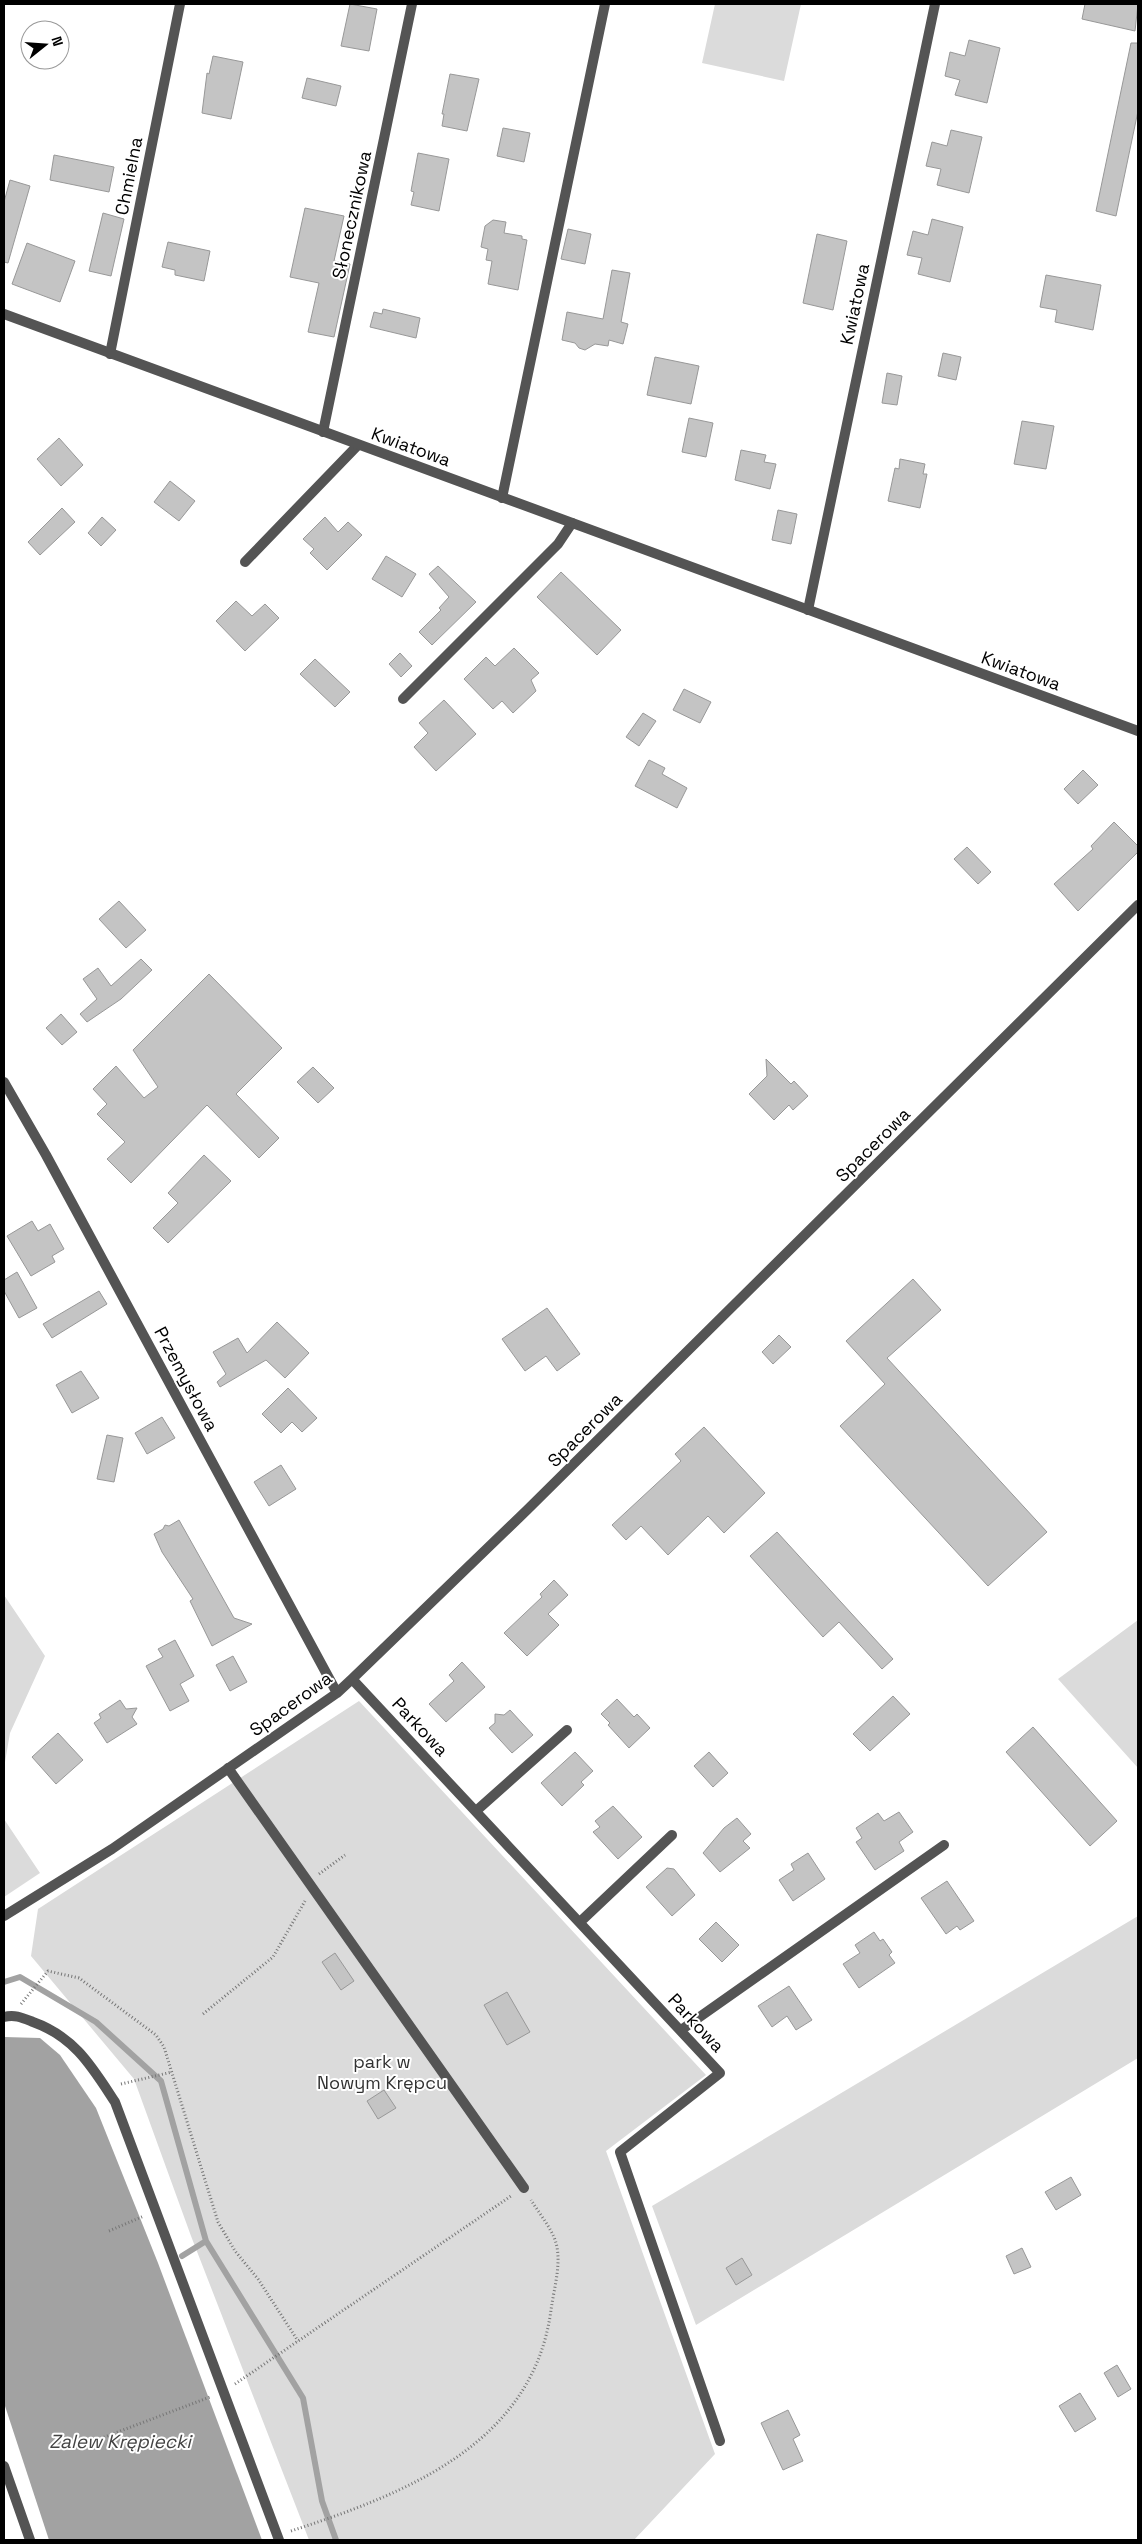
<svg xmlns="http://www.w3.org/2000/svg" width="1142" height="2544" font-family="'Space Grotesk',sans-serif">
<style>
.green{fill:#dbdbdb}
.water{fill:#a2a2a2}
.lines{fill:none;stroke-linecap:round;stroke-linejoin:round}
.stream{stroke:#a2a2a2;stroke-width:6}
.building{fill:#c4c4c4;stroke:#989898}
.path{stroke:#767676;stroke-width:3;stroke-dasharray:1 2.5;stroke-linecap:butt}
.service{stroke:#545454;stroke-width:10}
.pedestrian{stroke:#545454;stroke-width:10}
.minor{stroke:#545454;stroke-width:10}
.tertiary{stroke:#545454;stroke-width:10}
.labels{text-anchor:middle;stroke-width:4;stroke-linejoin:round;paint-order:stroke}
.street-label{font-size:18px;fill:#000;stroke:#fff}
.park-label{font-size:18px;fill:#323232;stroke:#fff}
.water-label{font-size:19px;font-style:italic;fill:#434343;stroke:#fff}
</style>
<rect width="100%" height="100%" fill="#fff"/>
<!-- green -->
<path class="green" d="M715 4H801L784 81 702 63Z
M4 1595 45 1656 10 1733 4 1768Z
M1138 1620V1768L1058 1679Z
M359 1701 706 2075 606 2151 715 2454 634 2540H309L191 2236 134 2079 31 1956 38 1909Z
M4 1819 40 1873 4 1897Z
M1138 1916V2058L696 2325 652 2206Z"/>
<!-- water -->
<path class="water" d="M4 2037 40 2038 60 2055 96 2108 158 2263 262 2540H49L4 2403Z"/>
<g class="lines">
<!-- stream -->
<path class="stream" d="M4 1982 20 1977 96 2022 161 2081 206 2241 303 2398 322 2501 336 2540
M182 2256 206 2241"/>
</g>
<!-- building -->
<path class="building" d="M350 4 377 9 369 51 341 46Z
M1085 4H1138L1135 31 1082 19Z
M969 40 1000 48 987 103 955 95 960 80 945 76 950 52 965 56Z
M1131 43H1138V111L1116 216 1096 211Z
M213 56 243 62 231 119 202 113 207 73 209 74Z
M450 74 479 79 467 131 442 126 444 114H442Z
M307 78 341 86 336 106 302 98Z
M503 128 530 133 524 162 497 156Z
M951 130 982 137 969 193 937 185 941 169 926 166 932 142 947 146Z
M418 153 449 159 439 211 411 205 414 192 411 191Z
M54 155 114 167 109 192 50 180Z
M10 180 30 186 8 263 4 262V202Z
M305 208 344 216 334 261 350 264 334 337 308 332 319 283 290 277Z
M103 213 124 219 111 276 89 271Z
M932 219 963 227 950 282 918 274 922 258 907 255 913 231 928 235Z
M493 220 506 222 504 233 522 236V239L527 240 518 290 488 284 492 261 486 260 488 249 481 247 485 226Z
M568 229 591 234 585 264 561 259Z
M817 234 847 241 833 310 803 303Z
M168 242 210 251 204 281 175 275V270L162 267Z
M27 243 75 261 60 302 12 284Z
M612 270 630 273 621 322 628 324 623 344 609 340 608 346 595 344 585 350 579 348 575 343 562 340 567 312 603 319Z
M1046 275 1101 285 1093 330 1055 322 1057 310 1040 307Z
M383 309 420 318 416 338 370 327 374 312 382 314Z
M943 353 961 357 956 380 938 376Z
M655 357 699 366 691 404 647 395Z
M887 373 902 376 897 405 882 403Z
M689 418 713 423 706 457 682 452Z
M1022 421 1054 426 1046 469 1014 464Z
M59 438 83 465 61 486 37 459Z
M741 450 766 455 764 462 776 464 770 489 735 480Z
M900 459 925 464 923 474H927L920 508 888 501 895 468 899 469Z
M170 481 195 501 179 521 154 502Z
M62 508 75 522 40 555 28 542Z
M778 510 797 514 791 544 772 540Z
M102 517 116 530 101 546 88 533Z
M325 517 338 532 348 522 362 535 327 570 310 553 314 549 303 539Z
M386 556 416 574 402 597 372 579Z
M438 566 476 602 432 645 419 632 441 610 439 608 449 597 429 574Z
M561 572 621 630 597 655 537 597Z
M236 601 252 616 265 604 279 618 245 651 216 621Z
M514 648 539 673 531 680 536 691 513 713 502 701 493 709 464 679 486 657 495 666Z
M400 653 412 666 401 677 389 664Z
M315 659 350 692 335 707 300 674Z
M684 689 711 702 700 723 673 710Z
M444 700 476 734 436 771 414 747 428 733 419 723Z
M643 713 656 721 639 746 626 737Z
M649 760 665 768 662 774 687 788 677 808 635 786Z
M1083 770 1098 785 1078 804 1064 789Z
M1114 822 1138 846V852L1078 911 1054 884 1093 849 1091 846Z
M967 847 991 872 978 884 954 859Z
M119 901 146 930 126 948 99 919Z
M141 959 152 970 121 999 87 1022 80 1014 97 999 83 979 98 968 111 986Z
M209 974 282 1048 236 1094 279 1138 259 1158 207 1105 131 1183 107 1159 125 1142 97 1114 107 1104 93 1089 116 1066 144 1098 158 1087 133 1050Z
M61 1014 77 1032 62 1045 46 1028Z
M766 1059 791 1084 794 1081 808 1096 793 1110 789 1105 774 1120 749 1094 767 1076Z
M313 1067 334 1088 318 1103 297 1082Z
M204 1155 231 1181 168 1243 153 1228 178 1203 168 1193Z
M32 1221 38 1231 50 1224 64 1249 52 1256 55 1262 31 1276 7 1236Z
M17 1272 37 1308 19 1318 4 1291V1280Z
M913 1279 941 1310 887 1358 1047 1532 988 1586 840 1426 885 1384 846 1341Z
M99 1291 107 1304 52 1338 43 1324Z
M547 1308 580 1354 557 1371 546 1356 525 1371 502 1339Z
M277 1322 309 1353 285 1378 266 1360 220 1387 217 1382 226 1374 213 1352 238 1338 247 1353Z
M779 1335 791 1347 773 1364 762 1352Z
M81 1371 99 1398 72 1413 56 1385Z
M288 1388 317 1418 302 1432 292 1422 281 1433 262 1414Z
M162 1417 175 1438 147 1454 135 1433Z
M704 1427 765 1493 724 1533 708 1516 668 1555 641 1526 626 1540 612 1525 681 1461 675 1454Z
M107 1435 123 1438 114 1482 97 1479Z
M281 1465 296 1489 269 1506 254 1482Z
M179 1520 234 1618 252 1624 212 1646 190 1601 193 1599 162 1552 154 1534 163 1529 165 1525 169 1526Z
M777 1532 893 1659 882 1669 839 1622 823 1637 750 1556Z
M554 1580 568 1595 548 1614 559 1625 527 1656 504 1633 542 1597 540 1594Z
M175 1640 194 1676 180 1684 189 1701 170 1711 146 1666 163 1657 158 1649Z
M233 1656 247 1682 230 1691 216 1665Z
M462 1662 485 1687 446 1722 429 1704 454 1681 449 1675Z
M893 1696 910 1714 870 1751 853 1734Z
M617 1699 634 1717 637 1714 650 1728 629 1748 608 1725 610 1723 601 1714Z
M120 1700 126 1709 137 1708 132 1717 137 1724 107 1743 94 1723 101 1718 99 1714Z
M510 1710 533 1735 512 1753 489 1728 495 1723V1714L504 1715Z
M1033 1727 1117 1821 1090 1846 1006 1752Z
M58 1733 83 1760 56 1784 32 1757Z
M575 1752 593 1771 581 1782 584 1785 562 1806 541 1783Z
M709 1752 728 1773 713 1787 694 1766Z
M613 1806 642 1837 618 1859 593 1832 600 1827 595 1821Z
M899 1812 913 1832 899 1842 904 1851 875 1870 856 1842 862 1838 856 1828 878 1813 884 1821Z
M737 1818 751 1834 743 1841 750 1848 720 1872 703 1853 724 1828Z
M808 1853 825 1879 793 1901 779 1880 794 1870 791 1864Z
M667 1868 674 1869 695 1895 672 1916 646 1887Z
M947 1881 974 1921 960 1930 957 1926 946 1934 921 1898Z
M716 1922 739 1945 722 1962 699 1939Z
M874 1932 880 1941 883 1939 892 1952 889 1955 895 1963 859 1988 843 1964 860 1953 855 1945Z
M335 1953 354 1981 341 1990 322 1962Z
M789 1986 812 2020 796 2030 787 2016 772 2027 758 2006Z
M507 1992 530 2032 507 2045 484 2005Z
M384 2090 396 2108 378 2119 367 2101Z
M1071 2177 1081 2195 1056 2210 1045 2192Z
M1022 2248 1031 2267 1014 2274 1006 2256Z
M742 2258 752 2275 736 2285 726 2268Z
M1117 2365 1131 2389 1118 2397 1104 2373Z
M1080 2393 1096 2419 1075 2432 1059 2406Z
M788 2410 800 2435 793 2439 803 2461 783 2470 761 2423Z"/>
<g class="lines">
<!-- path -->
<path class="path" d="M319 1874 345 1855
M21 2004 48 1971 79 1978 156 2035 164 2047 218 2222 235 2251 258 2279 298 2341
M203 2014 273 1957 305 1901
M121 2084 172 2072
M109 2231 144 2216
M235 2384 511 2196
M94 2441 210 2397
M291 2531C404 2494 533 2445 551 2310 554 2287 564 2257 553 2235 547 2223 538 2211 531 2200"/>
<!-- service -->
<path class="service" d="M110 354 180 4
M323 432 412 4
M502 498 605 4
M245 562 358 445
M808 610 935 4
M403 699 558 544 572 523
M228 1768 524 2188"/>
<!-- pedestrian -->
<path class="pedestrian" d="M4 2017C15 2014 23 2018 33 2022 75 2037 92 2067 115 2102L279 2540
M4 2466 30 2540"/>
<!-- minor -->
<path class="minor" d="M4 1082 46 1155 337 1693
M352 1679 720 2073 620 2152 720 2441
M476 1811 567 1730
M4 1916 112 1849 337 1693 352 1679 527 1510 1138 905
M580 1922 672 1835
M681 2030 944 1845"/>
<!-- tertiary -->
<path class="tertiary" d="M4 314 1138 731"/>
</g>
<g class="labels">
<!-- street labels -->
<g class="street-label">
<text transform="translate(129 176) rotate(-79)" y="6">Chmielna</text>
<text transform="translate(352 215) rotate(-78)" y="6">Słonecznikowa</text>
<text transform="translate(855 304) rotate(-78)" y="6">Kwiatowa</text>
<text transform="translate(411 447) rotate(20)" y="6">Kwiatowa</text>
<text transform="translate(1021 671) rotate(20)" y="6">Kwiatowa</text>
<text transform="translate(873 1145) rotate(-45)" y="6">Spacerowa</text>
<text transform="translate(186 1379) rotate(62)" y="6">Przemysłowa</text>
<text transform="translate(585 1430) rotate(-45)" y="6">Spacerowa</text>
<text transform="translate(291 1704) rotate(-36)" y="6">Spacerowa</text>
<text transform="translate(420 1727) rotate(47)" y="6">Parkowa</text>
<text transform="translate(696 2023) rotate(47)" y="6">Parkowa</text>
</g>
<!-- park labels -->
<g class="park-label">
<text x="382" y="2068">park w<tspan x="382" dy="21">Nowym Krępcu</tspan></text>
</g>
<!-- water labels -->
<g class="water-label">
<text x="120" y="2448">Zalew Krępiecki</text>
</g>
</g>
<!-- border -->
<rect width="1142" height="2544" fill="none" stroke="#000000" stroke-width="10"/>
<!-- north arrow -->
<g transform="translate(45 45) rotate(73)"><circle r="24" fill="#ffffff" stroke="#999999"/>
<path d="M0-4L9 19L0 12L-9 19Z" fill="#000000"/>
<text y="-8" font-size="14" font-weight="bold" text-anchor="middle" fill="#000000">N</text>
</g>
</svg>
